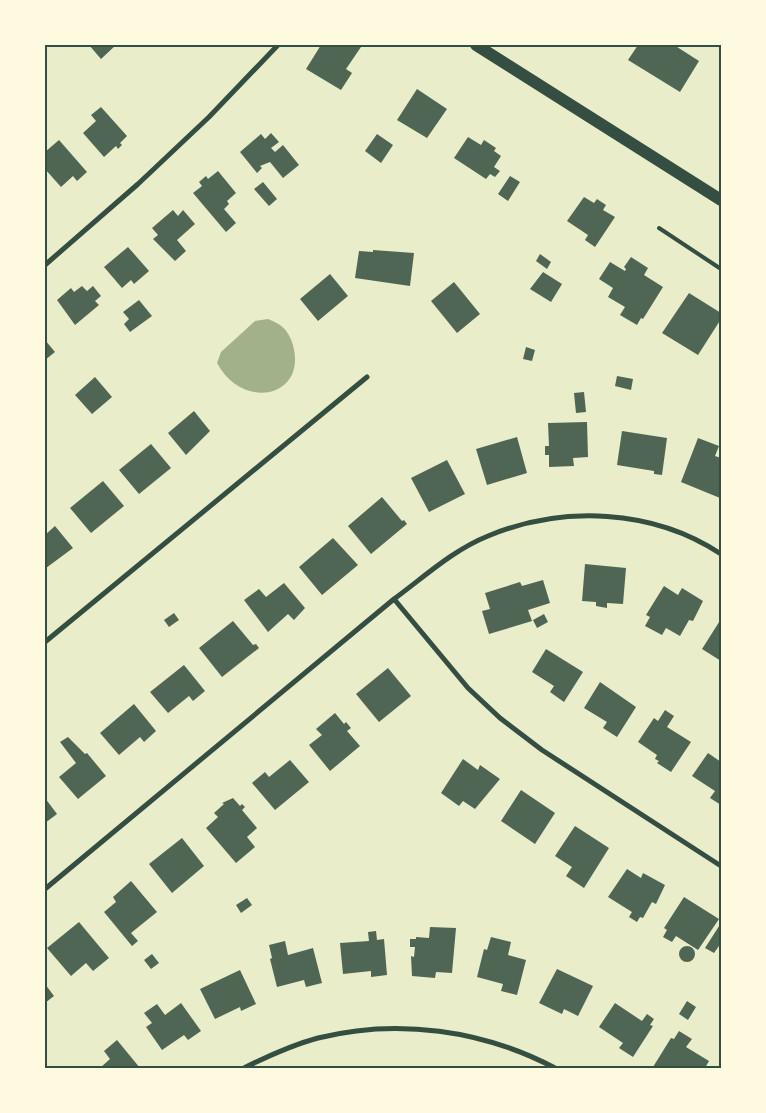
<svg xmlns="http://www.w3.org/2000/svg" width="766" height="1113" font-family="'PT Sans',sans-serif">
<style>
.water{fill:#a3b18a}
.building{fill:#4f6655}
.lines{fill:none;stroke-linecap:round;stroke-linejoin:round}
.service{stroke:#344e41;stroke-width:4}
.minor{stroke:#344e41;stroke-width:5}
.primary{stroke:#344e41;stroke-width:12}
.neatline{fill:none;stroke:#344e41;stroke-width:2}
</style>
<rect width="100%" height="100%" fill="#e9edc9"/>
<!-- water -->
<path class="water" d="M268 319C281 324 287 329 292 342 310 397 243 412 217 363L221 352 255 321Z"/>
<!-- building -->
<path class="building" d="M89 45H116L101 59Z
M321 45 361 47 346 69 352 73 341 90 306 69Z
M638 45H674L699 61 680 92 628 60Z
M417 89 447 109 427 138 397 120Z
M101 107 127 136 120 143 122 145 118 149 116 146 104 157 83 133 96 121 91 115Z
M271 133 279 142 271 148 275 152 283 145 299 165 283 178 270 162 260 166 262 168 257 173 240 152 261 134 265 139Z
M377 134 393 145 381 163 365 151Z
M468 137 481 145 484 140 496 148 494 151 501 156 494 167 500 171 495 177 490 174 486 179 454 158Z
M59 140 87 172 77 181 73 176 61 187 45 169V152Z
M218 171 236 193 227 201 229 204 224 209 236 223 226 232 193 193 202 186 199 182 206 176 208 179Z
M510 176 520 182 508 201 498 194Z
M263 182 277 199 269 206 254 189Z
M584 197 594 203 597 199 606 205 603 210 615 217 595 247 585 240 588 235 567 221Z
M173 210 178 216 183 210 195 224 177 240 186 251 175 261 153 239 158 235 152 228Z
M128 247 149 271 134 284 131 280 122 288 104 267Z
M373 250 414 253 410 286 355 278 359 251 373 252Z
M540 254 551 262 547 269 536 261Z
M631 257 648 268 644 275 663 287 643 319 641 318 637 325 620 315 625 307 608 297 613 288 599 279 610 262 625 271 626 269 624 267Z
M543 272 562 284 551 302 530 289Z
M330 274 348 296 318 321 300 299Z
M454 282 480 314 457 333 431 301Z
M82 286 87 291 93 286 101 296 95 301 99 305 75 325 57 300 71 288 74 292Z
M689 293 721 313V319L698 355 662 333Z
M139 300 152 316 130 332 124 324 129 319 123 312Z
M45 340 55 352 45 360Z
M526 347 535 350 532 361 523 359Z
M617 376 633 379 631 390 615 386Z
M95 377 112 397 92 414 75 395Z
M584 392 586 412 576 413 574 393Z
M194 411 210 431 186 455 168 433Z
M587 422 588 457 573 458 574 466 549 467V455H545V446H549L548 423Z
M622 431 667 438 662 475 654 474V471L617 465Z
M517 437 527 473 487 485 476 449Z
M698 438 719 446 715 456 721 458 720 498 681 482Z
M151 444 171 468 139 494 119 470Z
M447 460 465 494 429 512 411 478Z
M103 481 124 506 91 533 70 508Z
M382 497 402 521 404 520 407 524 371 554 348 526Z
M55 526 73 548 46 568 45 535Z
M333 538 358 565 322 595 299 567Z
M585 564 626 568 623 604 607 603V608L596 606V602L582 601Z
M543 580 550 603 528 610 532 621 489 634 482 611 490 609 485 593 520 582 522 586Z
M284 583 305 608 294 620 288 614 268 632 244 600 259 589 266 597Z
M664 586 678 595 682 588 703 601 693 621 689 620 680 636 666 628 662 635 645 626 650 617 646 615Z
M174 613 179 620 169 627 164 620Z
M544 614 548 622 537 628 533 620Z
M721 619V661L702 649Z
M233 621 253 645 256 644 259 648 222 677 199 648Z
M546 649 583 672 564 702 550 692 554 686 532 672Z
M184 665 205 691 193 701 189 696 168 713 150 692Z
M388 668 411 696 379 722 356 694Z
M600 682 636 707 617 737 603 728 607 722 584 708Z
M134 704 156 731 144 742 140 737 119 755 100 733Z
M665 710 674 716 667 727 691 742 671 772 657 763 659 761 655 759 657 755 638 742 654 718 658 721Z
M335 713 344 724 346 722 351 728 347 731 360 746 330 771 309 745 322 735 316 729Z
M68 737 85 754 87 753 106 776 78 799 59 777 76 763 60 742Z
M708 753 721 762V805L710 798 715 791 692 776Z
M463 759 478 770 480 765 500 779 475 809 463 801 459 806 441 793Z
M290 760 309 782 275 810 252 783 265 772 269 777Z
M521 790 555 813 535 844 501 821Z
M45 798 57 814 45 823Z
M233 798 240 806 242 804 245 807 242 810 257 828 247 837 255 847 236 863 206 828 218 817 214 813 224 804 222 803Z
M575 826 609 848 584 888 566 876 572 867 555 856Z
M182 838 204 866 172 893 149 864Z
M627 869 641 878 643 873 665 885 656 904 652 902 643 918 640 917 637 922 629 917 632 912 608 897Z
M131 881 157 912 131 933 138 941 132 946 104 912 116 902 113 897Z
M684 897 719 919 698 950 676 936 672 942 663 937 667 930 664 928Z
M247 898 252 905 241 913 236 905Z
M79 922 109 958 93 971 86 963 71 976 47 948Z
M721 923V943L714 953 705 948Z
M430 927 456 928 452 973 436 972 435 978 412 976 411 956 414 957 415 947H410V939H416V937L429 938Z
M376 931 377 940 384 939 387 975 371 977V971L343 974 340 943 369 941 368 932Z
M491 937 511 942 508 955 526 960 517 995 501 991 503 984 477 977 484 949 487 950Z
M285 941 288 955 313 948 322 983 306 987 304 980 277 987 270 959 272 958 269 945Z
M679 954a8 8 0 1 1 16 0a8 8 0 1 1-16 0Z
M152 954 159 963 151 969 144 960Z
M557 969 593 986 578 1016 564 1009 562 1014 539 1003Z
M240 970 256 1004 241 1011 240 1007 215 1019 200 989Z
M45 984 54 996 45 1003Z
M687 1001 696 1007 688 1020 679 1014Z
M181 1003 201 1031 188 1040 184 1035 162 1050 146 1027 152 1023 144 1013 157 1004 165 1015Z
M615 1003 642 1021 647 1014 654 1019 650 1025 653 1026 633 1057 619 1048 623 1043 599 1027Z
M679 1031 692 1039 686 1047 709 1061 705 1068 653 1067 671 1038 674 1039Z
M117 1040 140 1068H100L110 1059 104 1051Z"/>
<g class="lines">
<!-- service -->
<path class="service" d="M659 228 721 269"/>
<!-- minor -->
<path class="minor" d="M45 265 138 184 209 117 278 45
M394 599 468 688 500 718 542 750 721 866
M45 642 367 377
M45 889 394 599C424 577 453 550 488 536 563 505 653 509 721 554
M244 1068C268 1056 292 1045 318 1038 397 1018 483 1030 555 1068"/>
<!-- primary -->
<path class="primary" d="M476 45 721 200"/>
</g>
<!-- border -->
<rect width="766" height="1113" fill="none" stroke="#fefae0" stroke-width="92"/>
<rect x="46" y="46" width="674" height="1021" class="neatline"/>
</svg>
